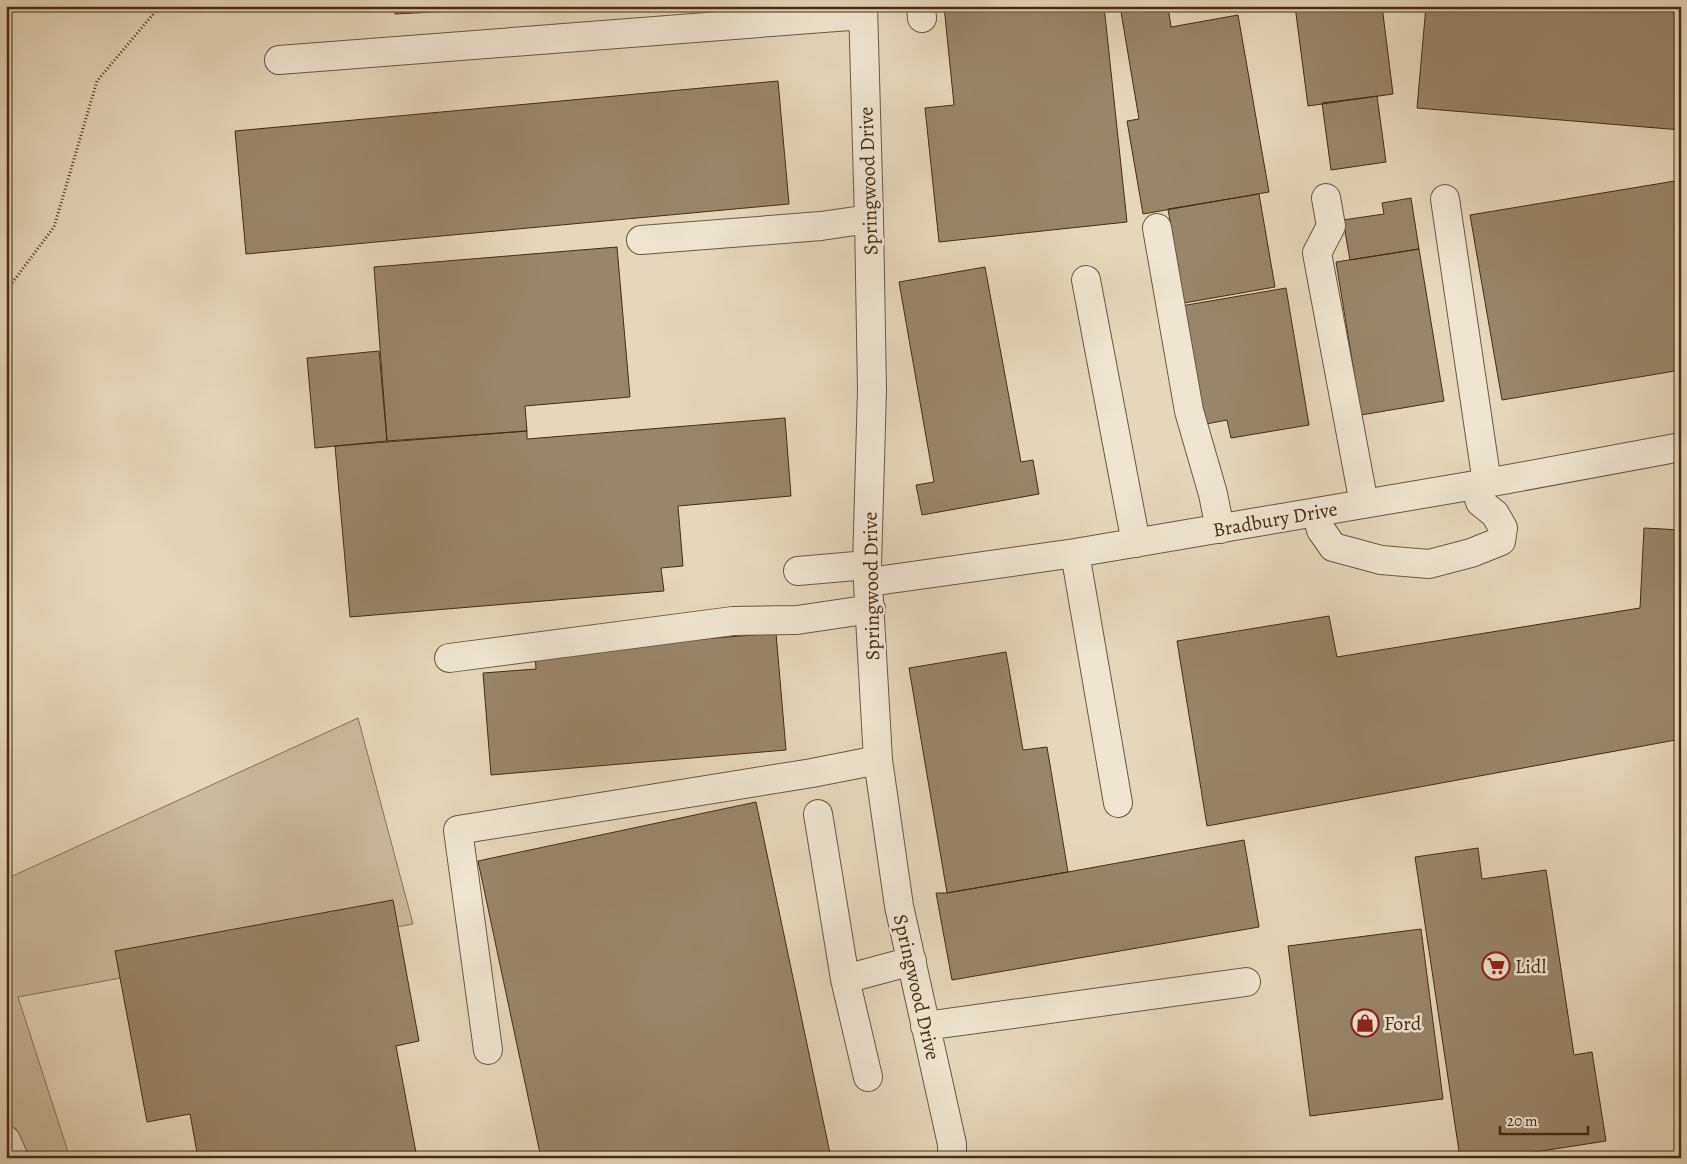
<svg xmlns="http://www.w3.org/2000/svg" width="1687" height="1164" font-family="Alegreya,serif">
<style>
.green{fill:#cabb9d;stroke:#877456}
.building{fill:#988668;stroke:#442d0f}
.lines{fill:none;stroke-linecap:round;stroke-linejoin:round}
.minor-casing{stroke:#6c583a;stroke-width:30}
.path{stroke:#442d0f;stroke-width:3;stroke-dasharray:1 2.5;stroke-linecap:butt}
.minor{stroke:#eee6d2;stroke-width:28}
.labels{text-anchor:middle;stroke-width:5;stroke-linejoin:round;paint-order:stroke}
.street-label{font-size:20px;fill:#442d0f;stroke:#eee6d2}
.poi-label{font-size:20px;fill:#442d0f;stroke:#eee6d2;text-anchor:start}
</style>
<rect width="100%" height="100%" fill="#e5d8ba"/>
<filter id="stains"><feTurbulence type="fractalNoise" baseFrequency=".004" numOctaves="4"/><feColorMatrix values="0 0 0 0 .2 0 0 0 0 .09 0 0 0 0 .02 0 0 0 .5 -.17"/></filter>
<radialGradient id="worn" r=".72"><stop offset=".6" stop-color="#630" stop-opacity="0"/><stop offset="1" stop-color="#630" stop-opacity=".3"/></radialGradient>
<!-- green -->
<path class="green" d="M358 718 413 924 18 997 70 1158H6V879Z"/>
<!-- building -->
<path class="building" d="M394 6H546L395 14Z
M944 6H1104L1127 222 939 242 925 108 954 105Z
M1120 6H1168L1171 27 1238 15 1269 192 1143 214 1127 121 1139 119Z
M1295 6H1382L1393 94 1308 106Z
M1426 6H1681V130L1417 108Z
M778 81 789 204 246 254 235 131Z
M1377 96 1386 162 1331 170 1322 103Z
M1681 180V370L1502 400 1470 215Z
M1259 194 1275 287 1184 303 1168 209Z
M1411 198 1419 249 1350 260 1343 220 1384 214 1382 203Z
M617 247 630 397 525 406 527 431 387 441 374 267Z
M1419 249 1444 401 1361 415 1336 262Z
M985 267 1021 462 1033 460 1039 494 922 515 916 485 934 482 899 282Z
M1286 288 1309 425 1231 438 1227 420 1201 425 1181 306Z
M379 351 387 441 315 448 307 358Z
M785 418 791 496 678 506 683 566 661 568 664 591 350 617 335 446 527 431V439Z
M1644 528 1681 530V603L1676 602 1681 635V739L1207 826 1177 641 1329 616 1337 657 1640 608Z
M776 633 786 750 491 775 483 673 536 669 535 653Z
M1006 652 1023 750 1047 747 1068 872 947 893 909 668Z
M756 802 831 1158H541L478 861Z
M1244 840 1259 927 952 980 936 893H947L1068 872Z
M1478 848 1482 879 1546 870 1574 1055 1592 1052 1606 1141 1496 1158H1460L1415 857Z
M393 900 419 1041 396 1046 417 1158H198L190 1114 147 1122 115 951Z
M1421 929 1443 1099 1310 1116 1288 946Z"/>
<g class="lines">
<!-- minor casing -->
<g class="minor-casing">
<path id="minor" d="M863 6 869 219 872 390 867 565 878 760 899 906 952 1144V1158
M921 6 922 18
M279 60 863 15
M1326 198 1331 226 1317 253 1364 504
M1445 199 1487 483
M1157 228 1189 411 1213 494 1220 529
M641 240 821 226 869 219
M1086 280 1136 543
M1316 512 1321 530 1333 547 1381 560 1429 564 1471 553 1501 541 1503 528 1495 514 1480 502 1475 485
M1075 553 1118 803
M798 571 867 565
M869 582 1075 553 1487 483 1681 447
M449 658 733 621 797 620 871 609
M818 814 845 979 912 961
M845 979 868 1077
M925 1026 1246 982
M488 1050 458 830 812 773 878 760
M6 1140 14 1158"/>
</g>
<!-- path -->
<path class="path" d="M6 291 54 227 97 81 160 6"/>
<!-- minor -->
<use href="#minor" class="minor"/>
</g>
<!-- icons -->
<defs>
<g id="supermarket-ring" transform="scale(1.4375)"><circle r="9.5" fill="#eee6d2" stroke="#8f2418" stroke-width="1.5"/><path d="M-6-5.5h2.5l.6 2H6L4.5 2H-2.5L-4.4-4H-6ZM-1.5 3.2a1.3 1.3 0 1 0 .1 0ZM3 3.2a1.3 1.3 0 1 0 .1 0Z" fill="#8f2418"/></g>
<g id="shop-ring" transform="scale(1.4375)"><circle r="9.5" fill="#eee6d2" stroke="#8f2418" stroke-width="1.5"/><path d="M-5-2.5h2.3a2.7 3.5 0 0 1 5.4 0H5L5.5 6h-11ZM-1.5-2.5h3a1.5 2.3 0 0 0-3 0Z" fill="#8f2418"/></g>
</defs>
<g fill-rule="evenodd">
<use href="#supermarket-ring" x="1496" y="966"/>
<use href="#shop-ring" x="1365" y="1023"/>
</g>
<g class="labels">
<!-- street labels -->
<g class="street-label">
<text transform="translate(868 181) rotate(-92)" y="7">Springwood Drive</text>
<text transform="translate(1275 519) rotate(-10)" y="7">Bradbury Drive</text>
<text transform="translate(871 586) rotate(-91)" y="7">Springwood Drive</text>
<text transform="translate(917 987) rotate(77)" y="7">Springwood Drive</text>
</g>
<!-- poi labels -->
<g class="poi-label">
<text x="1515" y="973">Lidl</text>
<text x="1384" y="1030">Ford</text>
</g>
</g>
<!-- margin -->
<rect width="1687" height="1164" fill="none" stroke="#e5d8ba" stroke-width="25"/>
<rect x="8" y="8" width="1672" height="1149" fill="none" stroke="#442d0f" stroke-width="2.5"/>
<rect x="12" y="12" width="1662" height="1139" fill="none" stroke="#442d0f"/>
<!-- scale -->
<path d="M1500 1126v8h88v-8" fill="none" stroke="#442d0f" stroke-width="2.5"/>
<text x="1507" y="1126" font-size="15" fill="#442d0f" stroke="#eee6d2" stroke-width="4" paint-order="stroke">20 m</text>
<rect width="100%" height="100%" filter="url(#stains)"/>
<rect width="100%" height="100%" fill="url(#worn)"/>
</svg>
